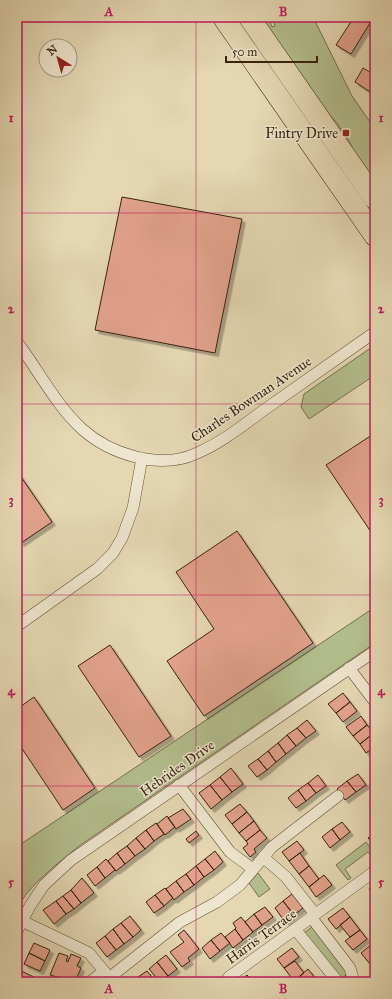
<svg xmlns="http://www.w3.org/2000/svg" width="392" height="999" font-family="'IM FELL Great Primer',serif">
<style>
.green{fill:#b3be8d;stroke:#76704e}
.building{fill:#e2a28c;stroke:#38230e;filter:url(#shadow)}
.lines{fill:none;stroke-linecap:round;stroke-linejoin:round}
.street-casing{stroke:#635037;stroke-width:12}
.highway-casing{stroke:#38230e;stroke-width:22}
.street{stroke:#ede5cd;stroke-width:11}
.highway{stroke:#e4d7b2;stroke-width:21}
.grid{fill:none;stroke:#c2185b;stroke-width:1;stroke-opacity:0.55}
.poi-dot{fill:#8f2418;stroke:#ede5cd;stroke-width:1.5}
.labels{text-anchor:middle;stroke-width:3;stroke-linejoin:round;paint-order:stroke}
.poi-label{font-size:14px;fill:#38230e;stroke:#ede5cd;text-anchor:end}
.street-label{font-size:14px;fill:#38230e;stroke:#ede5cd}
.neatline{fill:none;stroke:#c2185b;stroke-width:1.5}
.grid-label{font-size:13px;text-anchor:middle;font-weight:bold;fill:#c2185b}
</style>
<defs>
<filter id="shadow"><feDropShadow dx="3.5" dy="3.5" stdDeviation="0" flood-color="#0004"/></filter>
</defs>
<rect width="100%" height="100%" fill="#e4d7b2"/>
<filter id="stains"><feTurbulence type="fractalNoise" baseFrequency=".005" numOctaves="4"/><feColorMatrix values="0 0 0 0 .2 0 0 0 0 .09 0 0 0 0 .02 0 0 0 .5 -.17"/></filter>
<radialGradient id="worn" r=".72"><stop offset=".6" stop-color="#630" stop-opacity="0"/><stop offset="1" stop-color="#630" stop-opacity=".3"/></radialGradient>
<!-- green -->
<path class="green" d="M258 17H268L272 27 275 26 272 17H313L352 96 375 129V188L363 170 350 143 337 123 311 95Z
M375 345V375L309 419 301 407 304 394Z
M375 607V643L79 846C59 863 28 885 17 909V852L21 844Z
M366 842 375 854V860L368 852 345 869 351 878 348 880 336 865Z
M258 873 270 889 259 897 249 883Z
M312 927 346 971V975L342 978 339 977 304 933Z"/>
<!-- building -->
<path class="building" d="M354 17H361L370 23 351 54 336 45Z
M363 68 375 75V95L355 82Z
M122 197 242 219 215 353 95 330Z
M375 433V538L326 465Z
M17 471 52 522 21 543 17 537Z
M237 531 313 643 204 716 167 661 214 629 176 572Z
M110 645 171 736 139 757 78 666Z
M343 693 350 702 336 713 328 704Z
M34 697 95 788 63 810 17 741V709Z
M350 702 357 711 343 722 336 713Z
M361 716 367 725 353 736 346 727Z
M307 720 316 731 306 738 297 728Z
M367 725 374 733 360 744 353 736Z
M297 728 306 738 296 746 287 735Z
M374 733 375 746 366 753 360 744Z
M287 735 296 746 286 754 278 743Z
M278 743 286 754 276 762 268 751Z
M268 751 276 762 267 770 258 759Z
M258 759 267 770 257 777 248 766Z
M231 768 243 784 232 792 220 777Z
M358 774 366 785 356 792 347 781Z
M318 775 326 786 316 793 308 783Z
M220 777 232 792 222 800 210 785Z
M347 781 356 792 345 800 337 789Z
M308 783 316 793 306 801 298 790Z
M210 785 222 800 211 809 199 793Z
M298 790 306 801 296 808 288 798Z
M240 804 247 812 232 824 225 815Z
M183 809 191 819 176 829 168 818Z
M247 812 254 821 239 833 232 824Z
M167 816 175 827 165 835 157 824Z
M254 821 260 830 246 841 239 833Z
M342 822 350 832 340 840 332 829Z
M156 823 164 834 154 841 146 830Z
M332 829 340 840 330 848 322 837Z
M146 830 154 841 145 849 136 838Z
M260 830 267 838 254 849 256 852 250 857 243 848 248 844 246 841Z
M196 831 199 835 189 843 186 839Z
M375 833V846L368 838Z
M136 838 145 849 135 856 127 846Z
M297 841 304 850 289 861 282 852Z
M127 846 135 856 125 864 117 853Z
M215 851 223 862 214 870 205 859Z
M117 853 125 864 116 871 108 861Z
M300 853 309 866 299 874 289 861Z
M106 859 115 870 105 878 97 867Z
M205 859 214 870 204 877 196 866Z
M196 866 204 877 194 885 186 874Z
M309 866 319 879 309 887 299 874Z
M97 867 105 878 95 886 87 875Z
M186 874 194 885 184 892 176 881Z
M324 875 332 885 316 897 309 887Z
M82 878 94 893 81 903 71 890Z
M176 881 184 892 174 900 166 889Z
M375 884V897L369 889Z
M165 888 173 898 164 906 155 895Z
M71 890 81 903 74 909 63 896Z
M292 894 303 908 294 915 283 901Z
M155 895 164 906 154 913 146 902Z
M63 896 74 909 66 914 56 901Z
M56 901 66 914 54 924 43 910Z
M283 901 294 915 285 922 275 908Z
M265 907 273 917 262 925 254 914Z
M343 908 350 917 336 929 328 919Z
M254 914 262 925 253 932 245 922Z
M130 916 141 930 133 937 121 923Z
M241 917 253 932 243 940 235 929 236 928 233 923Z
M350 917 360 930 350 937 340 925Z
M121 923 133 937 124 944 113 929Z
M113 929 124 944 116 950 105 936Z
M235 929 243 940 233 948 225 937Z
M184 930 199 949 188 958 190 961 182 967 170 952 184 942 178 935Z
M360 930 367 939 353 950 345 941Z
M221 933 230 943 220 951 211 940Z
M105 936 116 950 107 957 96 943Z
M211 940 220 951 210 959 202 948Z
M34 943 50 950 45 961 29 953Z
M372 944 375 948V960L370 964 361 953Z
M292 948 299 957 284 968 277 959Z
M29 953 45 961 40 971 24 964Z
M59 953 68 956 66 961 68 962 71 954 81 958 77 966 81 968 75 982 50 975Z
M166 955 177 969 168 976 157 962Z
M295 961 304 973 294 981 284 968Z
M157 962 168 976 160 982 149 969Z
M308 969 316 979 312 982H295L294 981Z
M21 971 36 978 34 982H17Z
M147 971 156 982H142L138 977Z
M247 975 253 982H239Z"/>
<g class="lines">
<!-- street casing -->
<g class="street-casing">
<path id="street" d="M17 342C39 371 55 404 82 429 110 454 159 470 195 454 220 444 242 426 264 410 301 384 338 358 375 332
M17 626 97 569 113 553 122 538 133 508 142 458
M349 668 375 702
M179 785 230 852 253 869
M263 857 286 877 315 914
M311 917 350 968 354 982
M22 921 89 953 113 982
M295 929 338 982
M17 931 30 906 44 885 71 860 375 651
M109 978 180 922 217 902 240 885 272 847 338 796
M90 982 104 971
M225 982 229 977 375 871"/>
</g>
<!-- highway casing -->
<g class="highway-casing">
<path id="highway" d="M223 17 375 236
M249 17 375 199"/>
</g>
<!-- street -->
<use href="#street" class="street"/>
<!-- highway -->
<use href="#highway" class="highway"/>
</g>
<!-- grid -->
<path class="grid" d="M196 17V982M17 213H375M17 404H375M17 595H375M17 786H375"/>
<!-- markers -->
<rect class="poi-dot" x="342" y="129" width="8" height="8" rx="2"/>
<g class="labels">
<!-- poi labels -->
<g class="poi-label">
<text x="338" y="138">Fintry Drive</text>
</g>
<!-- street labels -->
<g class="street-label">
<text transform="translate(251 399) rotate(-34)" y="5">Charles Bowman Avenue</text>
<text transform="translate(177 768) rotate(-35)" y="5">Hebrides Drive</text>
<text transform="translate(261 936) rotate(-36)" y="5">Harris Terrace</text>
</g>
</g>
<!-- margin -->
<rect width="392" height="999" fill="none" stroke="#e4d7b2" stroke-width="44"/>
<!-- north arrow -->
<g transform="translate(58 58) rotate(323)"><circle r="19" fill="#ede5cd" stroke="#a59781"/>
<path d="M0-3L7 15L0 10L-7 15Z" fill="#8f2418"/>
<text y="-6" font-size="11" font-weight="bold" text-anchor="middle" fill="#38230e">N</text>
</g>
<!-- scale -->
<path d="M226 56v6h91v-6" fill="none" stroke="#38230e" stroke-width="2"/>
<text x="232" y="56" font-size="12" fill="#38230e" stroke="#ede5cd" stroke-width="3" paint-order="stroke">50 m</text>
<rect x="22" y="22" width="348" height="955" class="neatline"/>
<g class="grid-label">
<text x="109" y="16">A</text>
<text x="283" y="16">B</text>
<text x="11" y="122">1</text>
<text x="381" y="122">1</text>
<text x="11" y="313">2</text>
<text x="381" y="313">2</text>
<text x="11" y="504">3</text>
<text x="381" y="504">3</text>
<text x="11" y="695">4</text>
<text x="381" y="695">4</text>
<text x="11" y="886">5</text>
<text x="381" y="886">5</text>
<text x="109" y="993">A</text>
<text x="283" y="993">B</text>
</g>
<rect width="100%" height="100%" filter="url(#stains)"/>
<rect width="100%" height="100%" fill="url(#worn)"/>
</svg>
